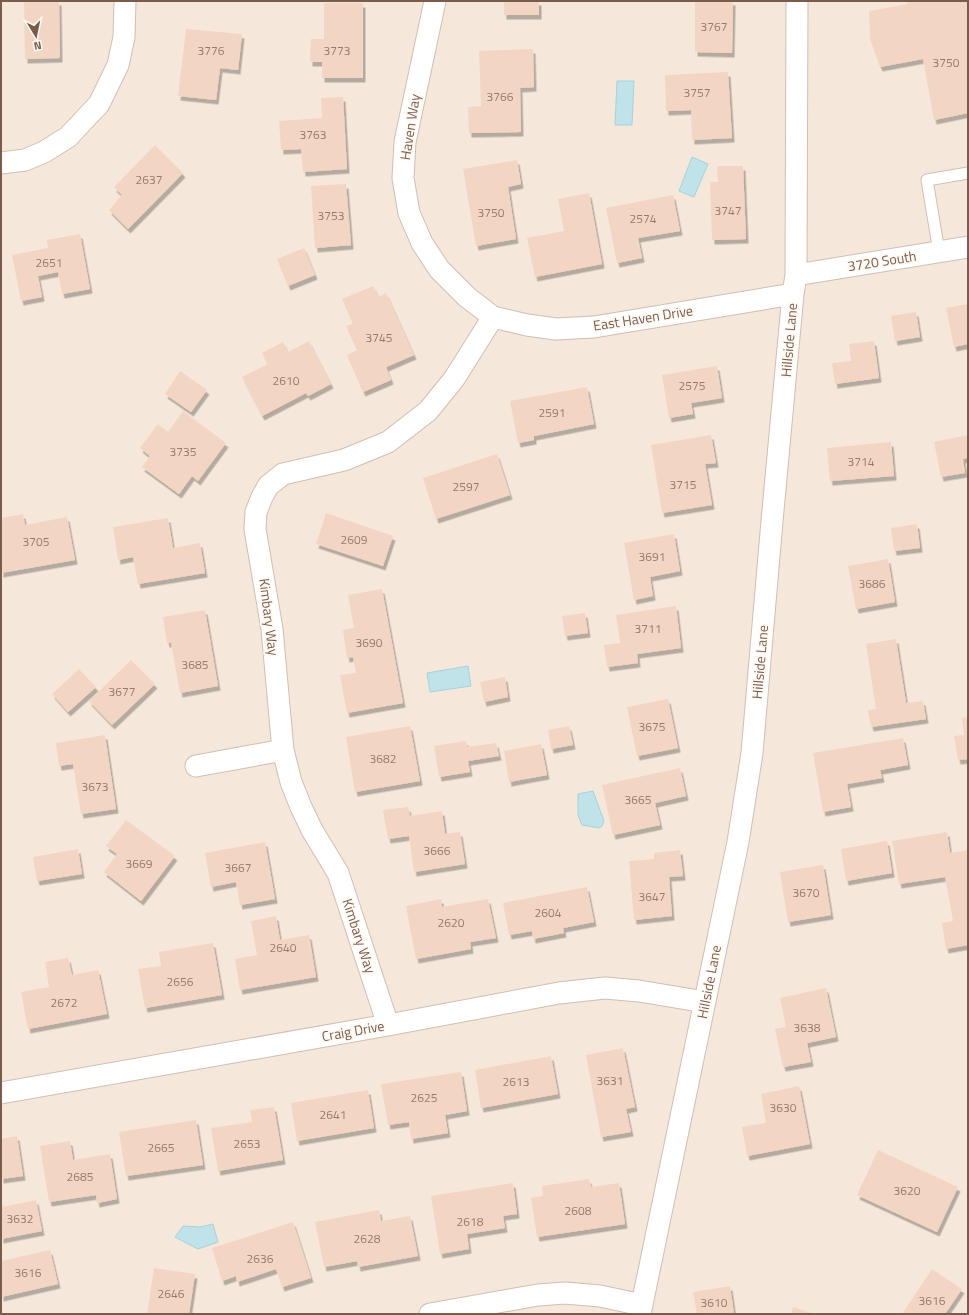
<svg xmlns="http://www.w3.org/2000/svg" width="969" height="1315" font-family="'Titillium Web',sans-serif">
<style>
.residential{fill:#f5e8da}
.water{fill:#bfe3e8;stroke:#a5d3da}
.building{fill:#f3d5c3;filter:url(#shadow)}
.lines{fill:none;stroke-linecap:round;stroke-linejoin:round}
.service-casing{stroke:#d1beb0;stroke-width:13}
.minor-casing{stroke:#d1beb0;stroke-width:23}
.service{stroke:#fff;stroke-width:11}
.minor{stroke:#fff;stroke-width:21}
.labels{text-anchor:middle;stroke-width:4;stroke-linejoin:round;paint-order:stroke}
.number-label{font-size:12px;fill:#987a6a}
.street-label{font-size:14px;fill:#7a5c4d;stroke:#fffaf3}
</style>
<defs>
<filter id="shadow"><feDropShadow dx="2.5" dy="4.5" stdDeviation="0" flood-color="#0004"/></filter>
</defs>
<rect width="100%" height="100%" fill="#fdf6ec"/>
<!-- residential -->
<path class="residential" d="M1 1H968V1314H1Z"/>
<!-- water -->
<path class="water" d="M617 81H634L632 125H615Z
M692 157 708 164 694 197 679 191Z
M468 666 471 686 430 692 427 673Z
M593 791 604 821 602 826 599 828 582 825 578 815V794Z
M213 1224 218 1242 198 1249 175 1237 183 1226 200 1227Z"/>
<!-- building -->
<path class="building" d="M24 1H59L60 58 25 59Z
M504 1H539V15H504Z
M695 1H733L732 53 695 52Z
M907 1H968V113L934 120 923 59 880 67 870 39 869 11 907 4Z
M324 3H363V78H322V62H310L311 39H324Z
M186 29 242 34 238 70 220 68 216 100 178 96Z
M533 49 534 87 520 88 521 132 469 133 468 107 481 106 479 51Z
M728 72 732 138 692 140 691 110 666 111 665 75Z
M343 97 347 169 303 172 301 149 281 150 279 121 322 118 321 98Z
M155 145 183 173 128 229 109 210 122 195 114 187Z
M517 160 521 184 508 187 516 239 476 246 463 169Z
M717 166H743L746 239 712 240 710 182H718Z
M346 184 351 245 315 248 311 186Z
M589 193 602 264 535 277 527 238 564 231 558 199Z
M673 195 680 231 638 238 642 258 617 263 606 208Z
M80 234 90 289 62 294 58 272 38 276 42 297 21 301 12 255 48 248 47 240Z
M304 248 315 275 288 286 277 259Z
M373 286 378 297 386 293 414 355 386 367 391 380 363 392 347 355 357 350 346 326 353 324 342 299Z
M968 304V344L954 347 946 308Z
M916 312 920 337 895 341 891 316Z
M309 341 331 384 308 396 306 393 262 416 242 377 268 364 262 353 283 342 288 352Z
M874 341 879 378 835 384 832 363 851 361 849 344Z
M717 366 722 398 691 403 693 414 669 418 662 375Z
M180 371 207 390 191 412 165 394Z
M587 387 594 424 534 436V440L518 443 510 401Z
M183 411 226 443 198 481 192 476 179 494 142 467 150 456 140 448 158 424 168 432Z
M711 435 716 463 705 464 712 505 662 513 651 445Z
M968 435V458L963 459 965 473 941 477 934 442Z
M891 442 894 476 830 481 827 448Z
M497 454 510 495 436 519 423 478Z
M326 513 393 536 383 566 316 544Z
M23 514 25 525 67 517 75 560 1 573V518Z
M168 518 173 548 200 543 205 573 138 584 133 557 118 560 113 527Z
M917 524 920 548 894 551 891 528Z
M674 534 680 571 650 577 653 596 634 600 624 543Z
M888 559 895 602 856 609 848 566Z
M382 589 403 703 347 713 340 675 356 673 353 657 347 658 343 630 354 628 348 595Z
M676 606 681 648 637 654 638 663 607 667 604 645 620 643 616 615Z
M205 610 218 686 180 693 171 643H167L163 617Z
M585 613 588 633 565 636 562 616Z
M896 639 906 703 923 701 926 719 871 727 868 710 876 709 866 644Z
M131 660 155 684 112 725 89 701Z
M79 669 96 687 68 712 52 694Z
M505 677 508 697 484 702 480 682Z
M668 699 678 748 637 756 627 707Z
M968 717V759L958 760 954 736 964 735 962 718Z
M410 726 420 781 355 792 346 737Z
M569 726 573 745 551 749 548 730Z
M105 735 116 809 81 814 73 764 59 766 56 743Z
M903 738 908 765 880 770 882 778 847 784 851 807 823 812 813 753Z
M466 741 467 747 496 743 499 756 468 761 470 772 439 777 434 746Z
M541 744 547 775 509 782 504 751Z
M680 768 686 796 655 803 660 825 613 835 602 785Z
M408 807 410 816 442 811 445 834 460 832 465 864 414 872 409 836 388 839 383 810Z
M126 820 175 856 141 901 104 872 117 854 106 846Z
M947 832 950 853 968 850V945L946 949 942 923 953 921 945 877 899 884 892 841Z
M887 841 892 873 846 881 841 849Z
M265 842 275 899 240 905 236 882 211 887 205 853Z
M78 849 82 874 37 881 33 857Z
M680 850 683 876 669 877 672 916 634 920 629 861 654 859V853Z
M823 865 831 915 788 922 780 872Z
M587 887 594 922 563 928 564 933 533 939 532 931 509 935 503 903Z
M441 899 442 907 488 899 496 938 470 942 471 949 416 959 406 906Z
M276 916 280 940 309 935 316 977 240 990 235 959 257 955 251 921Z
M213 943 222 995 145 1008 138 969 161 966 159 952Z
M68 958 72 975 98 970 107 1014 28 1029 21 992 49 987 45 962Z
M826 988 836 1037 807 1043 811 1062 783 1067 775 1029 786 1027 780 998Z
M623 1048 635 1107 626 1109 631 1132 601 1137 586 1055Z
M551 1056 558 1094 481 1108 475 1070Z
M461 1072 467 1111 445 1115 448 1133 411 1139 409 1122 388 1125 381 1084Z
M799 1086 810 1144 747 1156 742 1127 766 1123 761 1094Z
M368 1090 374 1128 297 1141 291 1103Z
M274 1107 283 1160 218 1171 211 1128 252 1122 250 1110Z
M196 1120 203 1165 126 1176 119 1132Z
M17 1136 23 1176 1 1179V1139Z
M70 1141 73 1160 110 1154 117 1199 97 1203 96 1195 49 1202 40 1146Z
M878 1150 958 1187 937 1232 857 1195Z
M589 1179 591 1187 619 1183 625 1224 537 1237 531 1198 543 1196 542 1186Z
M513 1183 517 1214 503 1216 505 1228 467 1234 469 1249 440 1254 431 1196Z
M36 1200 42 1231 1 1239V1201L3 1207Z
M379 1210 381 1221 410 1216 418 1256 358 1267 357 1261 324 1267 315 1222Z
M293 1222 311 1278 282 1287 276 1269 237 1282 236 1276 222 1281 212 1248Z
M50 1250 58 1284 1 1297V1261Z
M154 1268 195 1274 189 1314H147Z
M932 1269 962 1289 945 1314H902Z
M730 1286 734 1314H697L693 1292Z
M793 1307 814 1314H791Z"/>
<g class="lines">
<!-- service casing -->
<g class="service-casing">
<path id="service" d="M939 252 927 180 968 173"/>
</g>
<!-- minor casing -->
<g class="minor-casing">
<path id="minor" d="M435 1 405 142 403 178 409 213 422 243 439 269 467 297 493 317 527 325 556 329 594 327 793 294
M1 163 25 160 44 152 68 137 99 104 118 65 124 37 125 1
M796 275 968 247
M196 766 283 750
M388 1025 338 873 312 830 301 807 291 782 283 750 272 629 255 529 256 512 262 497 268 486 283 474 344 460 388 442 428 411 454 379 493 317
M1 1093 388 1025 559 993 605 988 639 991 705 1002
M430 1314 538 1295 565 1293 600 1296 642 1305
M640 1314 738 842 752 753 772 521 793 294 796 275 797 1"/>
</g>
<!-- service -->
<use href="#service" class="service"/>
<!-- minor -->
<use href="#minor" class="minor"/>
</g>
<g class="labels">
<!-- number labels -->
<g class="number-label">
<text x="714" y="31">3767</text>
<text x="211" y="55">3776</text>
<text x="337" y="55">3773</text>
<text x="946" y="67">3750</text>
<text x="697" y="97">3757</text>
<text x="500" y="101">3766</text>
<text x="313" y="139">3763</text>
<text x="149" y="184">2637</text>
<text x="728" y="215">3747</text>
<text x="491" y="217">3750</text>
<text x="331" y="220">3753</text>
<text x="643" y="223">2574</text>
<text x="49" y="267">2651</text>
<text x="379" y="342">3745</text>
<text x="286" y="385">2610</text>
<text x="692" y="390">2575</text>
<text x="552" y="417">2591</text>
<text x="183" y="456">3735</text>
<text x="861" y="466">3714</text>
<text x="683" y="489">3715</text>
<text x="466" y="491">2597</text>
<text x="354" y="544">2609</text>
<text x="36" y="546">3705</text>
<text x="652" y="561">3691</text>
<text x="872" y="588">3686</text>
<text x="648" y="633">3711</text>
<text x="369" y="647">3690</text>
<text x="195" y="669">3685</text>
<text x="122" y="696">3677</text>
<text x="652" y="731">3675</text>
<text x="383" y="763">3682</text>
<text x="95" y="791">3673</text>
<text x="638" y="804">3665</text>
<text x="437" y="855">3666</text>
<text x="139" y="868">3669</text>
<text x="238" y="872">3667</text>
<text x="806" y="897">3670</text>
<text x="652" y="901">3647</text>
<text x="548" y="917">2604</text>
<text x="451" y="927">2620</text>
<text x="283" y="952">2640</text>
<text x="180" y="986">2656</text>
<text x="64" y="1007">2672</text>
<text x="807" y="1032">3638</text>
<text x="610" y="1085">3631</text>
<text x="516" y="1086">2613</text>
<text x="424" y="1102">2625</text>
<text x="783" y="1112">3630</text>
<text x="333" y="1119">2641</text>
<text x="247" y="1148">2653</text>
<text x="161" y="1152">2665</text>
<text x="80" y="1181">2685</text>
<text x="907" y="1195">3620</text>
<text x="578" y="1215">2608</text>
<text x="20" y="1223">3632</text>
<text x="470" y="1226">2618</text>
<text x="367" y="1243">2628</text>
<text x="260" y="1263">2636</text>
<text x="28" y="1277">3616</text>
<text x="171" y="1298">2646</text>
<text x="932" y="1305">3616</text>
<text x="714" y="1307">3610</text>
</g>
<!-- street labels -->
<g class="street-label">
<text transform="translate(410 127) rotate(-81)" y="5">Haven Way</text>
<text transform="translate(882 261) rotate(-9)" y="5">3720 South</text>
<text transform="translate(643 318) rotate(-9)" y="5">East Haven Drive</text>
<text transform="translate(789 340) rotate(-85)" y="5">Hillside Lane</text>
<text transform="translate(269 617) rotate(83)" y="5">Kimbary Way</text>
<text transform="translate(760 662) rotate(-85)" y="5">Hillside Lane</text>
<text transform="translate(359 936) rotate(72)" y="5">Kimbary Way</text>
<text transform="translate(709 982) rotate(-79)" y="5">Hillside Lane</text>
<text transform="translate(353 1031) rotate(-10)" y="5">Craig Drive</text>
</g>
</g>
<!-- border -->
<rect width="969" height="1315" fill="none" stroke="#7a5c4d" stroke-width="4"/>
<!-- north arrow -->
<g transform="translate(36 36) rotate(170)" stroke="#fffaf3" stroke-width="3" paint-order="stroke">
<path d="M0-3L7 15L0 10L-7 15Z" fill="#7a5c4d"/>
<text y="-6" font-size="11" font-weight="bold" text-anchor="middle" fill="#7a5c4d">N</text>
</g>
</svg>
